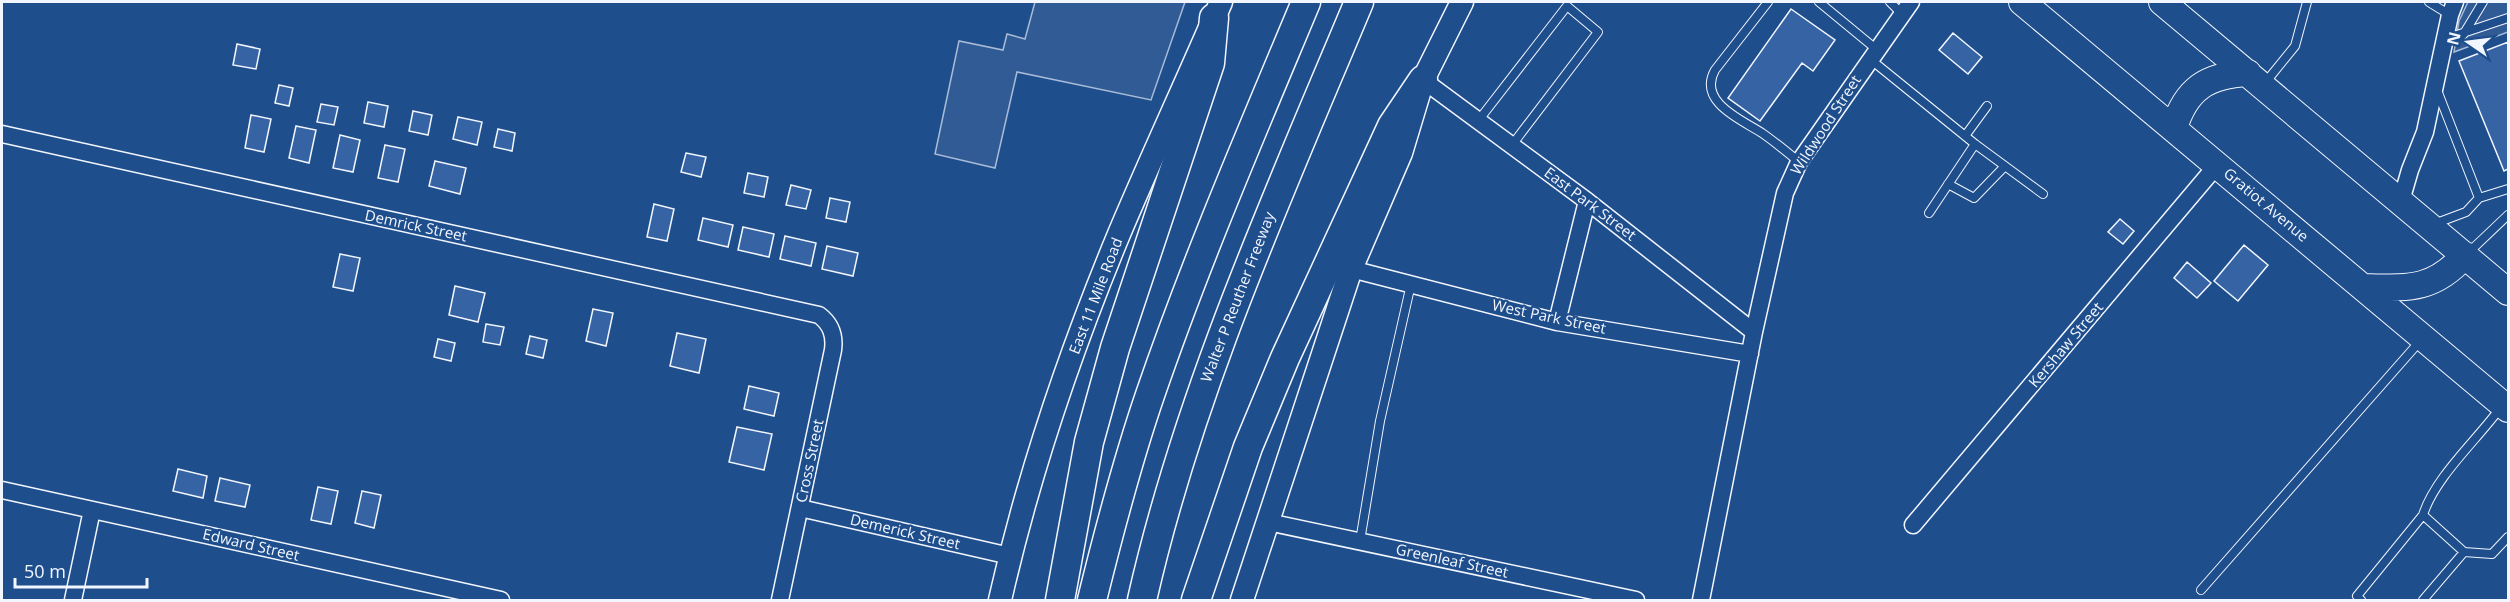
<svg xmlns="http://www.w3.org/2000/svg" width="2510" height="602" font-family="'Open Sans',sans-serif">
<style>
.parking{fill:#305b95;stroke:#a8bbd7;stroke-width:1.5}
.building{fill:#3563a3;stroke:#f2f6ff;stroke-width:1.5}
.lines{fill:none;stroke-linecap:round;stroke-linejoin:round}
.lane-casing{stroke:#f2f6ff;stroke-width:10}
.street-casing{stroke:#f2f6ff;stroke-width:19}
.secondary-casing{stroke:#f2f6ff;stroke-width:25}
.primary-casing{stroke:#f2f6ff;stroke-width:28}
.highway-casing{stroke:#f2f6ff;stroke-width:31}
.lane{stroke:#1f4e8c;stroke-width:8}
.street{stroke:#1f4e8c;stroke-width:16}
.secondary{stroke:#1f4e8c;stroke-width:22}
.primary{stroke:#1f4e8c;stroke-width:26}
.highway{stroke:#1f4e8c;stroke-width:28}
.labels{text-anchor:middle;stroke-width:4.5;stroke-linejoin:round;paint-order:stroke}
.street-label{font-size:15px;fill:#f2f6ff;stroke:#1f4e8c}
</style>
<rect width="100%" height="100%" fill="#1f4e8c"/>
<!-- parking -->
<path class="parking" d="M1035 2H1185L1151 100 1017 72 995 168 935 154 959 41 1003 50 1007 34 1025 39Z
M2468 2H2508V32L2454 52 2459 21Z"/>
<!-- building -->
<path class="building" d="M1791 9 1835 40 1813 71 1802 63 1760 121 1728 98Z
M1953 33 1982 57 1968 74 1939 50Z
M2508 42V169L2504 171 2459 61Z
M237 44 260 49 256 69 233 65Z
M279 85 293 88 289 106 275 103Z
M368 102 388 106 384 127 364 123Z
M321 104 338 107 334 125 317 122Z
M413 111 432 115 428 135 409 131Z
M251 115 271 119 264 152 245 148Z
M458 117 482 122 477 145 453 139Z
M296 126 316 130 309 163 289 158Z
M498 129 515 133 512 151 494 147Z
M340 135 360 140 353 172 333 168Z
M385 145 405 149 398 182 378 178Z
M686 153 706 157 701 177 681 172Z
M435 161 466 168 460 194 429 186Z
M748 173 768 177 764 197 744 193Z
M791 185 811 190 806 209 786 205Z
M830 198 850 202 846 222 826 218Z
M654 204 674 209 667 241 647 237Z
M703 218 733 225 728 247 698 240Z
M2120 219 2134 231 2123 244 2108 232Z
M743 227 774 234 769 257 738 250Z
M785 236 816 243 811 266 780 259Z
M2244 245 2268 265 2238 301 2214 281Z
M827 246 858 253 853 276 822 269Z
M340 254 360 258 353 291 333 287Z
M2187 262 2211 283 2197 298 2174 278Z
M455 286 485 293 478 322 449 315Z
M593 309 613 313 606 346 586 341Z
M486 324 504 327 500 345 483 342Z
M677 333 706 339 699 373 670 366Z
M530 336 547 340 543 358 526 354Z
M438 339 455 343 451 361 434 357Z
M749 386 779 393 774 416 744 409Z
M737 427 772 434 764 470 729 462Z
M178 469 207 476 203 498 173 491Z
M220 478 250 485 245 507 215 501Z
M318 487 338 491 331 524 311 520Z
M362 491 381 495 374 528 355 523Z"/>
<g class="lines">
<!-- lane casing -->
<g class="lane-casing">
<path id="lane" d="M1768 2 1715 70C1697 102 1742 120 1762 133 1775 142 1787 152 1799 162
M1819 2 1876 49
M1890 2 1902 14
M2429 2 2450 15
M2463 35 2483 2
M2445 39 2508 18
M1870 59 1975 144 1929 213
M2265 83 2295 46 2307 2
M2437 90 2479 198
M1478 121 1567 6 1598 32 1512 145
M1965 136 1987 106
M1975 144 2043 194
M1948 184 1974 198 2005 166
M2434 224 2466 212 2479 198 2508 189
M2468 253 2508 215
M2423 515 2464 552 2492 554 2508 537
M1360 541 1380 421 1411 284
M2201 590 2421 340
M2361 600 2357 596 2423 515C2435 477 2477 440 2501 407
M2423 600 2464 552"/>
</g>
<!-- street casing -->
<g class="street-casing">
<path id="street" d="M1423 80 1587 201 1754 332
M2 134 819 315C831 324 835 335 833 350L780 600
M2401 201 2410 170 2425 132 2450 15 2455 2
M1351 269 1557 322 1750 354
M1557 322 1587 201
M2 490 501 600
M800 508 1010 556
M1268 522 1636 600
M1913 525 2217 165
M73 600 92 510
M1701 600 1754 332 1785 193 1799 162 1911 2"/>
</g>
<!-- secondary casing -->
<g class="secondary-casing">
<path id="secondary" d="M1000 600C1028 476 1070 352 1119 234 1152 156 1188 79 1221 2
M1242 600 1351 269 1401 153 1423 80 1462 2"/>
</g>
<!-- primary casing -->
<g class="primary-casing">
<path id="primary" d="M2022 2 2508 409
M2162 2 2508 292
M2174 128C2186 89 2207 75 2248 73
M2363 287C2408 288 2433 291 2465 255"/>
</g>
<!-- highway casing -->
<g class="highway-casing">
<path id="highway" d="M1060 600 1089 442 1115 348 1210 63 1214 18
M1092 600C1109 531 1127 462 1150 395 1196 261 1252 131 1306 2
M1142 600C1189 392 1277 198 1359 2
M1196 600 1248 447 1285 358 1392 126 1423 80"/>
</g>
<!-- lane -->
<use href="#lane" class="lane"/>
<!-- street -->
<use href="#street" class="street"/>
<!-- secondary -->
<use href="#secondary" class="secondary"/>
<!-- primary -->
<use href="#primary" class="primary"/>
<!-- highway -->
<use href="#highway" class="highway"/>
</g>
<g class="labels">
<!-- street labels -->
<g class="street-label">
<text transform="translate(1826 125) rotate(-57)" y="5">Wildwood Street</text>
<text transform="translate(1590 204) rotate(37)" y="5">East Park Street</text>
<text transform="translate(2266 205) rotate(40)" y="5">Gratiot Avenue</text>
<text transform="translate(416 226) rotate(12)" y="5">Demrick Street</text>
<text transform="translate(1096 296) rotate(-69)" y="5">East 11 Mile Road</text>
<text transform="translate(1238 297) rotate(-69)" y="5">Walter P Reuther Freeway</text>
<text transform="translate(1549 317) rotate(12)" y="5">West Park Street</text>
<text transform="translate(2066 345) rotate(-50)" y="5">Kershaw Street</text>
<text transform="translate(810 461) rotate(-78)" y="5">Cross Street</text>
<text transform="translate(905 532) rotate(13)" y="5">Demerick Street</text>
<text transform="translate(251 545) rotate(13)" y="5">Edward Street</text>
<text transform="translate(1452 561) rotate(12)" y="5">Greenleaf Street</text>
</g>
</g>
<!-- border -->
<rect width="2510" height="602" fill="none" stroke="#f2f6ff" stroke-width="6"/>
<!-- north arrow -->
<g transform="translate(2468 42) rotate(284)" stroke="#1f4e8c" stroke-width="4.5" paint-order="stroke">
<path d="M0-4.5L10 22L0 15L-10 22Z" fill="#f2f6ff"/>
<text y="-9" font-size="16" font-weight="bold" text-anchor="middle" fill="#f2f6ff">N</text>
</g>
<!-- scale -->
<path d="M15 578v9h132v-9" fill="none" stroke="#f2f6ff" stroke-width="3"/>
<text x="24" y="578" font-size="18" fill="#f2f6ff" stroke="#1f4e8c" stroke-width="4.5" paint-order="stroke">50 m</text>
</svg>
